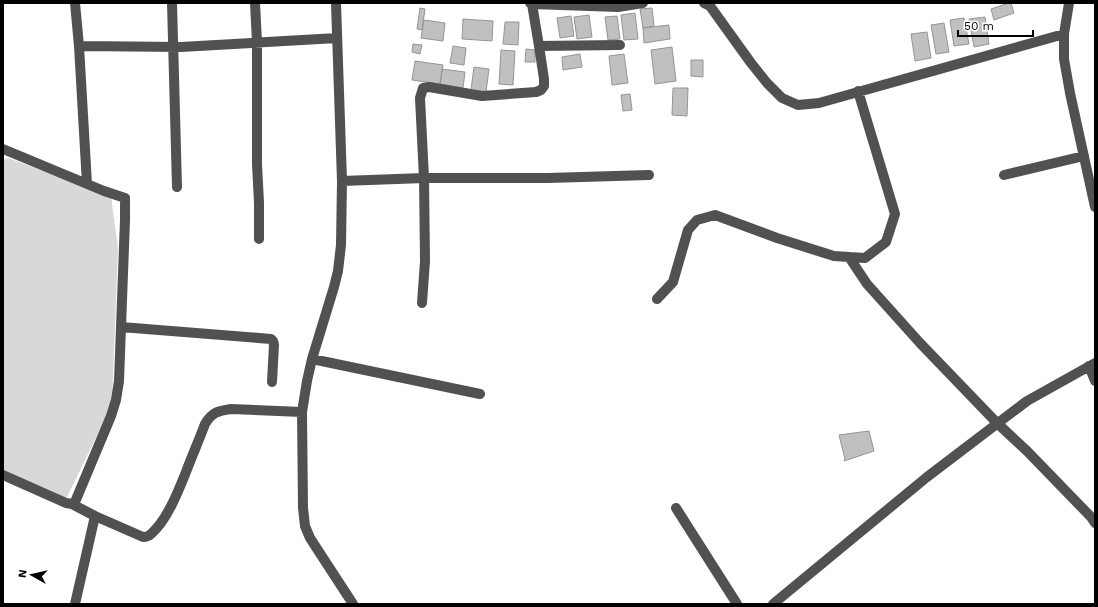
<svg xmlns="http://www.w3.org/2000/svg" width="1098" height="607" font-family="'Work Sans',sans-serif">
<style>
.green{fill:#d8d8d8}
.building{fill:#c0c0c0;stroke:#959595}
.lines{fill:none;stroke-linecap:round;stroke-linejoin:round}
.minor{stroke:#515151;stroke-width:10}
</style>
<rect width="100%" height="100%" fill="#fff"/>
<!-- green -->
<path class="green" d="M8 158 111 196 118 248 112 405 64 503 3 473V160Z"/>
<!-- building -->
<path class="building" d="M1009 3H1011L1014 13 994 20 991 9Z
M420 8 425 9 422 30 417 29Z
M652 8 654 26 643 28 640 9Z
M635 13 638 39 624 40 621 15Z
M589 15 592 37 577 39 574 17Z
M571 16 574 36 560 38 557 18Z
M617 16 620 39 608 40 605 17Z
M985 17 989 44 974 47 969 19Z
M964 18 969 44 954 46 950 20Z
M463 19 493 21 492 41 462 39Z
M424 20 445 23 443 41 421 38Z
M505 22H519L518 45 503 44Z
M944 23 949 52 936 54 931 25Z
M669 25 670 39 644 43 643 28Z
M927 32 931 58 915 61 911 34Z
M413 44 422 45 420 54 412 52Z
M453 46 466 48 464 65 450 63Z
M672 47 676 81 655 84 651 50Z
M526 49 535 50V62H525Z
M501 50 515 51 513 85 499 84Z
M580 54 582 67 563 70 562 57Z
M624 54 628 83 612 85 609 56Z
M691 60H703V77L691 76Z
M415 61 443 65 440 84 412 80Z
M474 67 489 69 486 92 471 90Z
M442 69 465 72 463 88 440 84Z
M673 88H688L687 116 672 115Z
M630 94 632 110 623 111 621 95Z
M869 431 874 451 844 461 845 459 839 435Z"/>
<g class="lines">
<!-- minor -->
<path class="minor" d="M75 3 79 46 87 184
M172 3 177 187
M255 3 257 42V164L259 203V239
M336 3 342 181 341 245 338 271 334 287 312 359 307 381 302 412 303 508 305 526 310 538 353 604
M530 3 532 4 618 7 643 3
M704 3 710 6 751 63 767 83 782 98 798 105 819 103 1064 34
M1069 3 1064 34V59L1070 93 1095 207
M79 46 181 47 337 38
M539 46 620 45
M3 149 104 191 125 198V220L119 381 116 400 111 416 75 502 72 504 66 503 3 475
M1004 175 1084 156
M342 181 424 178H548L649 175
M849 257 867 284 920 343 997 423 1027 451 1091 517 1095 523
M657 299 673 282 688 230 697 220 715 215 777 238 834 256 865 258 886 242 895 214 858 91
M422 303 425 261 424 178 420 98 423 88 429 87 482 96 536 92 541 90 544 86V79L539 46 532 4
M121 327 271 339 273 341 274 345 272 382
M312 359 480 394
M1089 366 1095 381
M72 504 95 516 143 537C146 537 149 536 151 534 167 520 178 492 186 472 192 456 199 440 205 424 212 412 218 411 231 409L302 412
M676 508 737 604
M75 604 95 516
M773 604 927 477 1027 401 1095 363"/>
</g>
<!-- border -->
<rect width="1098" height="607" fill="none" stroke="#000000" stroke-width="8"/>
<!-- north arrow -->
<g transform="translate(32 575) rotate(278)" stroke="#ffffff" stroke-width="3" paint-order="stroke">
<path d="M0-3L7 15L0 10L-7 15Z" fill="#000000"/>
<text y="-6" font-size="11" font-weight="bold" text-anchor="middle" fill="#000000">N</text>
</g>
<!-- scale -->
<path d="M958 30v6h75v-6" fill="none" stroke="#000000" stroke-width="2"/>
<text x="964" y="30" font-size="12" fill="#000000" stroke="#ffffff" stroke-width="3" paint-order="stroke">50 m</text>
</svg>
